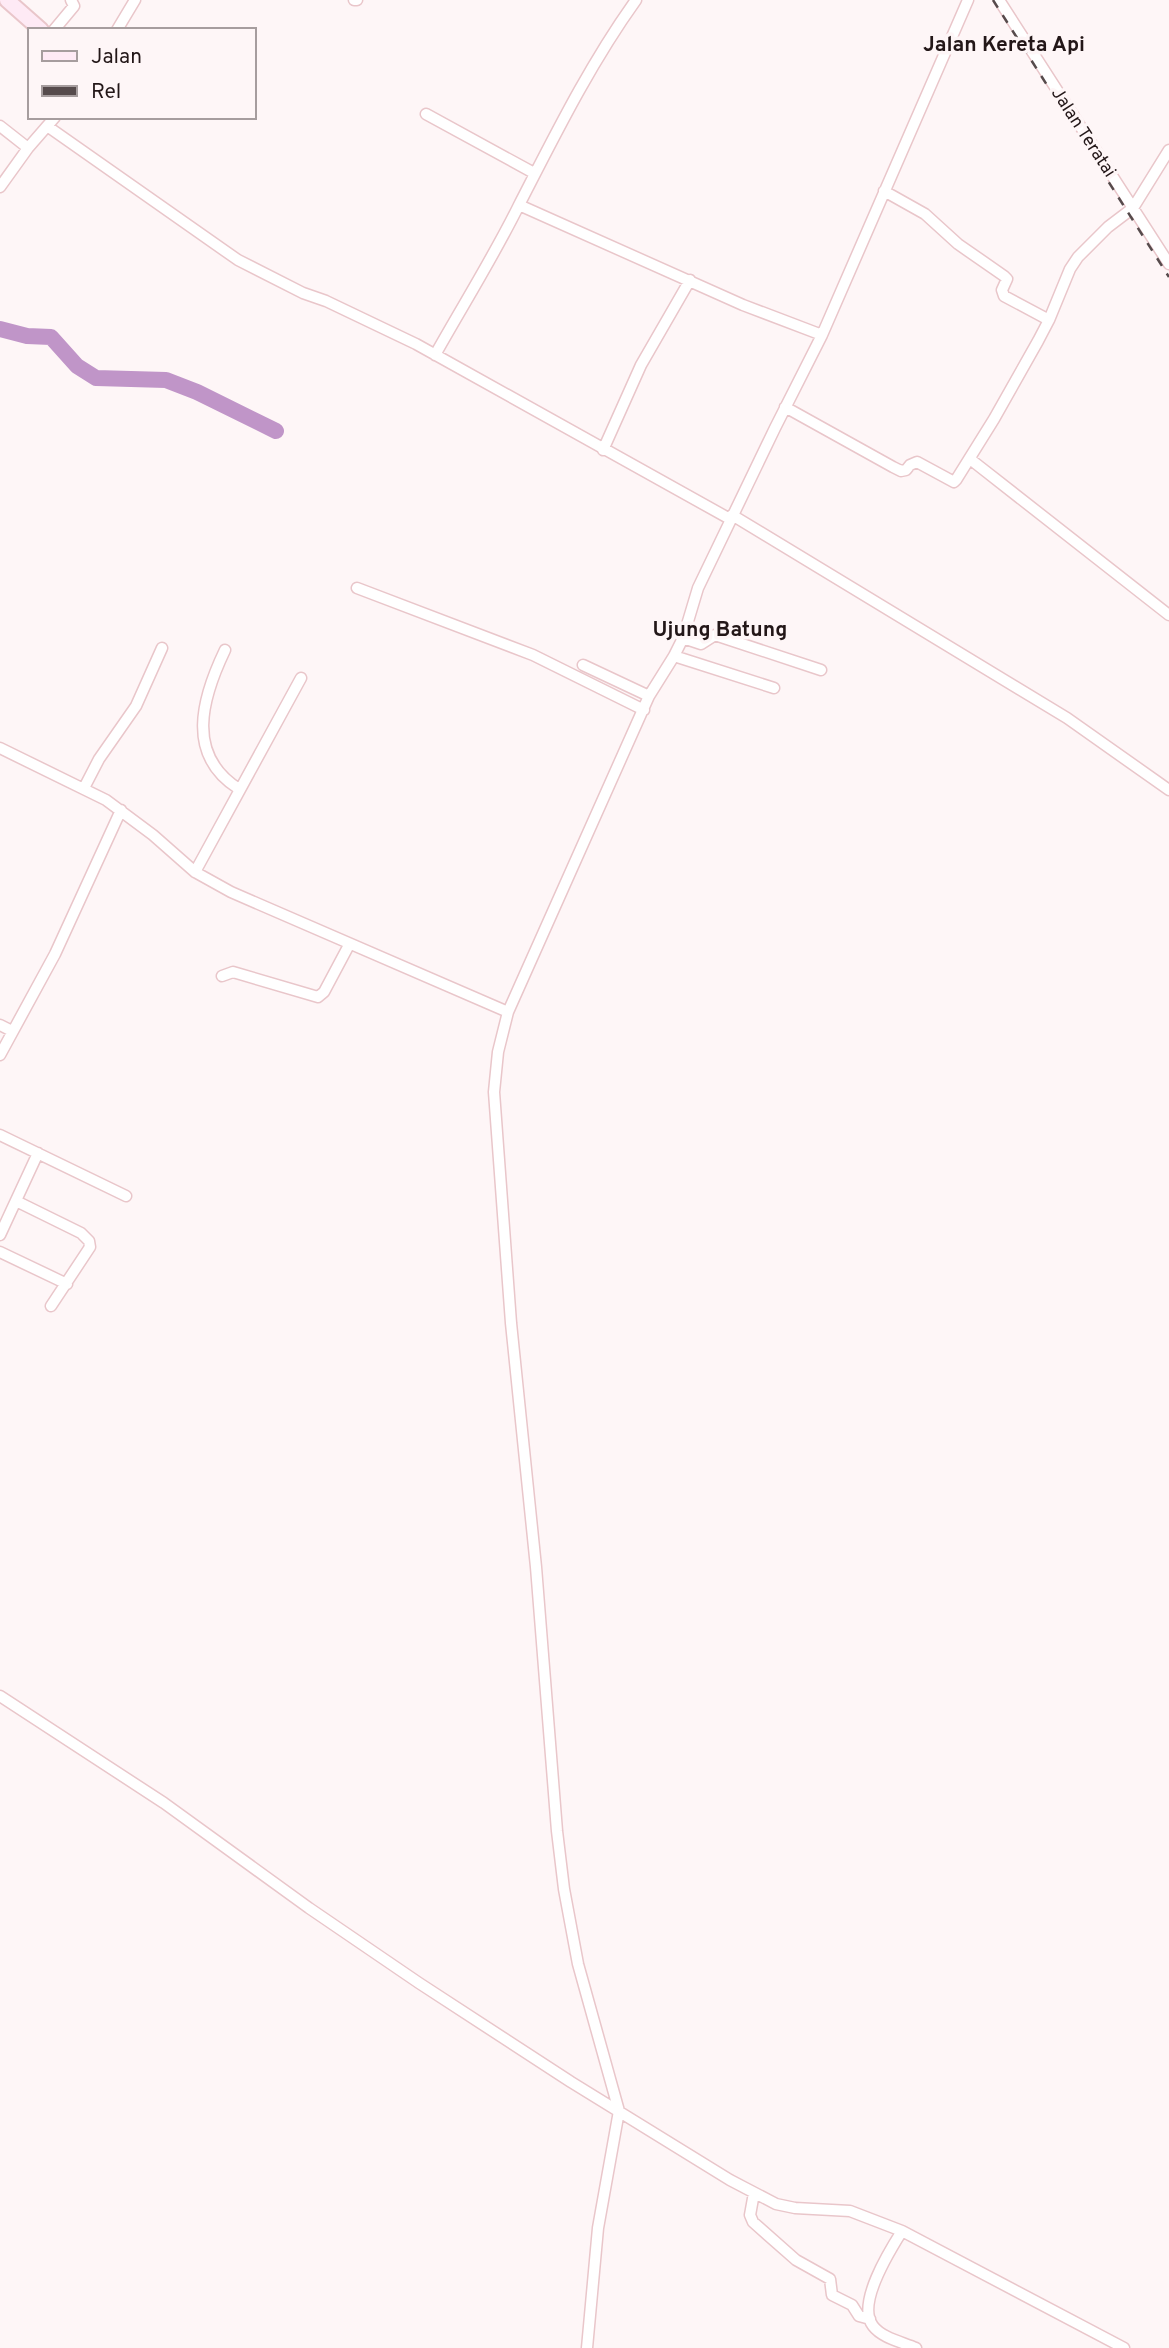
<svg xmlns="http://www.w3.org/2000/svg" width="1169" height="2348" font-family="Overpass,sans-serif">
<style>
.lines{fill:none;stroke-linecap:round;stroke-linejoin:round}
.river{stroke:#c095c8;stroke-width:16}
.street-casing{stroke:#e9c6ca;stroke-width:13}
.secondary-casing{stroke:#e9c6ca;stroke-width:18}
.street{stroke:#fff;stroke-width:10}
.secondary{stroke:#feeaf5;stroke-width:14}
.rail{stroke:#564b4c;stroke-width:2.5;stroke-dasharray:9 9;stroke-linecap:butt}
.labels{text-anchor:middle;stroke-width:7;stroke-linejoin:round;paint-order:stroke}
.street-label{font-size:18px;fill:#231718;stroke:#fef6f7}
.quarter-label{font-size:21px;font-weight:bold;fill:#231718;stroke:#fef6f7}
</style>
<rect width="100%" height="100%" fill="#fef6f7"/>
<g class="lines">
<!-- river -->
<path class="river" d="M0 329 27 336 51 337 77 366 96 378 166 380 197 392 276 431"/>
<!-- street casing -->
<g class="street-casing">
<path id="street" d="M354 0H357
M999 0 1169 264
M54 30 74 6 71 0
M117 30 135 0
M426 114 534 173
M0 126 28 148
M47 126 238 260 303 293 326 301 416 344 730 519
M0 187 28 148 55 117
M884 191 925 214 958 244 1004 276 1007 279 1002 290 1004 296 1049 320
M519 205 743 305 822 335
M435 355C463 305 494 256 519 205 555 135 590 64 636 0
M785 407 893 467 901 471 906 470 910 465 917 462 954 482 956 480 994 419 1038 341 1049 320 1070 269 1078 257 1108 227 1133 208 1169 150
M603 450 641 365 690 280
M970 459 1169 615
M732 515 1067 718 1169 790
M357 588 533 655 644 710
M683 638 701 644 715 635 821 670
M225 650C202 698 185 755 239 789
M674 656 774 688
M583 665 649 696
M0 748 106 800 153 835 195 872 231 892 508 1012 649 696 674 656 683 638 698 588 775 428 822 335 968 0
M84 788 99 759 136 706 162 648
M195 872 301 678
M222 976 233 972 318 997 324 992 349 945
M508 1012 498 1052 494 1092 511 1323 536 1567 557 1831 564 1889 578 1964 619 2111 598 2228 587 2348
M0 1025 12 1031
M0 1055 55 954 121 810
M0 1135 126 1196
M16 1201 81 1233 89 1241 90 1247 51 1306
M0 1235 38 1153
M0 1252 67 1284
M0 1696 164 1803 309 1908 419 1983 571 2082 730 2180 776 2204 795 2208 850 2211 902 2231 1124 2348
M754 2193 750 2215 753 2222 796 2260 830 2279 832 2295 852 2305 859 2316 870 2319
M902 2231C890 2250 856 2304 873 2326 882 2338 902 2342 916 2348"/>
</g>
<!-- secondary casing -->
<g class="secondary-casing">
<path id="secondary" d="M7 0 41 30"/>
</g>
<!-- street -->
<use href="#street" class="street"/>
<!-- secondary -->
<use href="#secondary" class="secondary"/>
<!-- rail -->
<path class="rail" d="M993 0 1169 277"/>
</g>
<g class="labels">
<!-- street labels -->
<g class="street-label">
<text transform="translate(1084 132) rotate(57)" y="6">Jalan Teratai</text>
</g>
<!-- quarter labels -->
<g class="quarter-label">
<text x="1004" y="51">Jalan Kereta Api</text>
<text x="720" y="636">Ujung Batung</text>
</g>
</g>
<!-- legend -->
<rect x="28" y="28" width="228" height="91" fill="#fef6f7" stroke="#a69d9e" stroke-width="2"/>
<rect x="42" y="51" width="35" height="10" fill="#feeaf5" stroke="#a69d9e" stroke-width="2"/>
<text x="91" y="63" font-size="21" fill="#231718">Jalan</text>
<rect x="42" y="86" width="35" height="10" fill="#564b4c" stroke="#a69d9e" stroke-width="2"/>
<text x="91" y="98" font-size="21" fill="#231718">Rel</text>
</svg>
